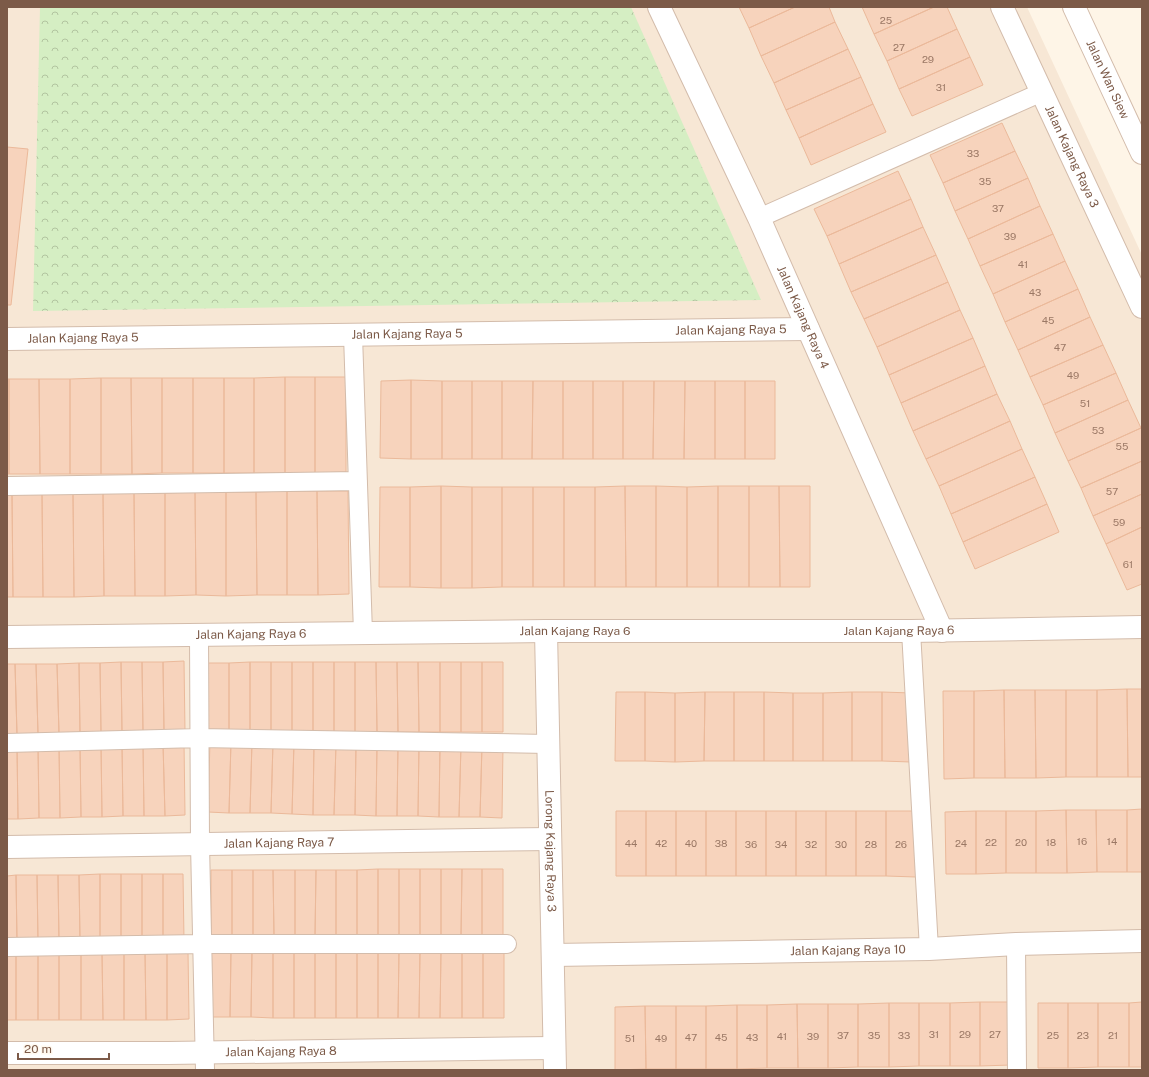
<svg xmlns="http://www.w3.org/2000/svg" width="1149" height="1077" font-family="'Public Sans',sans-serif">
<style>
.residential{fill:#f7e7d5}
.forest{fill:url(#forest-crowns)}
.building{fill:#f7d3bc;stroke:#ebb99a}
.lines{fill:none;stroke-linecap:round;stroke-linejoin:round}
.service-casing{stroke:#d3bcab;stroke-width:20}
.minor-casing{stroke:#d3bcab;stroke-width:24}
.tertiary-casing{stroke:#d3bcab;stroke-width:24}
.service{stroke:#fff;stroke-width:18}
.minor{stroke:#fff;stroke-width:22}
.tertiary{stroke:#fff;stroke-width:22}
.labels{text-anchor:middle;stroke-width:3;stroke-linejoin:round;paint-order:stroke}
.number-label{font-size:10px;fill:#9b7865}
.street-label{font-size:12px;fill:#7c5a48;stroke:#fff9f0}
</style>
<defs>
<pattern id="forest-crowns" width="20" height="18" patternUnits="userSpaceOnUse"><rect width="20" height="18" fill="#d5eec3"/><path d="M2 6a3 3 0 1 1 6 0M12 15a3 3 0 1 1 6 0" fill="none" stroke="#b2c4a0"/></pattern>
</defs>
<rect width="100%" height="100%" fill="#fef5e7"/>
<!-- residential -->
<path class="residential" d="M7 7H1027L1142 255V1070H7Z"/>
<!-- forest -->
<path class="forest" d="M40 7H631L761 300 33 311Z"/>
<!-- building -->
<path class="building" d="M739 7H795L749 28Z
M795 7H829L835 22 761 56 749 28Z
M862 7H934L874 34Z
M934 7H947L957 29 887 61 874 34Z
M835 22 848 49 774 83 761 56Z
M957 29 970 57 899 89 887 61Z
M848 49 861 77 786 110 774 83Z
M970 57 983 85 912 116 899 89Z
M861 77 873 104 799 138 786 110Z
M873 104 886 132 811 165 799 138Z
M1002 123 1015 151 943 183 930 155Z
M7 147 28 149 11 305H7Z
M1015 151 1028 178 955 211 943 183Z
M898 171 911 199 827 236 814 209Z
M1028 178 1040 206 968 239 955 211Z
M911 199 923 227 839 264 827 236Z
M1040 206 1053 234 980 266 968 239Z
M923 227 936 255 851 292 839 264Z
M1053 234 1065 261 993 294 980 266Z
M936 255 948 282 864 319 851 292Z
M1065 261 1078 289 1005 322 993 294Z
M948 282 960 310 877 347 864 319Z
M1078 289 1090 317 1018 350 1005 322Z
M960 310 973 338 889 375 877 347Z
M1090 317 1103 345 1030 377 1018 350Z
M973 338 985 366 901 403 889 375Z
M1103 345 1116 373 1043 405 1030 377Z
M985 366 997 394 913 431 901 403Z
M1116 373 1128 400 1055 433 1043 405Z
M285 377H315V473H285Z
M285 377V473H254V378Z
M315 377H346V472L315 473Z
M101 378H131L132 474H101Z
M101 378V474H70V379Z
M131 378H162V473L132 474Z
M162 378H193V473H162Z
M193 378H224V473H193Z
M224 378H254V473H224Z
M7 379H9V474H7Z
M9 379H39L40 474H9Z
M39 379H70V474H40Z
M411 380 442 381V459H411Z
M411 380V459L380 458 381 381Z
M442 381H472V459H442Z
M472 381H502V459H472Z
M502 381H533L532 459H502Z
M533 381H563V459H532Z
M563 381H593V459H563Z
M593 381H623V459H593Z
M623 381H654L653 459H623Z
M654 381H685L684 459H653Z
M685 381H715V459H684Z
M715 381H745V459H715Z
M745 381H775V459H745Z
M997 394 1010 421 926 459 913 431Z
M1128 400 1141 428 1068 461 1055 433Z
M1010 421 1022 449 939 486 926 459Z
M1141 428 1142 431V461L1081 488 1068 461Z
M1022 449 1035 477 951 514 939 486Z
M1142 461V494L1093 516 1081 488Z
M1035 477 1047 504 963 542 951 514Z
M441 486 472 487V588H441Z
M441 486V588L410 587V487Z
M625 486H656V587H626Z
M625 486 626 587H595V487Z
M656 486 687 487V587H656Z
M718 486H749V587H718Z
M718 486V587H687V487Z
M749 486H779L780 587H749Z
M779 486H810V587H780Z
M380 487H410V587H379Z
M472 487H502V587L472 588Z
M502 487H533V587H502Z
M533 487H564V587H533Z
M564 487H595V587H564Z
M287 491H317L318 595H287Z
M287 491V595H257L256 492Z
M317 491H348L349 594 318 595Z
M195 492H226V596L196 595Z
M195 492 196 595 165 596V493Z
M226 492H256L257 595 226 596Z
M42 493 73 494 74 597H43Z
M42 493 43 597H13L12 494Z
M103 493H134L135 596H104Z
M103 493 104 596 74 597 73 494Z
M134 493H165V596H135Z
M7 494H12L13 597H7Z
M1142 494V527L1106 544 1093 516Z
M1047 504 1059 532 975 569 963 542Z
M1142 527V584L1127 590 1106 544Z
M184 661 185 732H164L163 662Z
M121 662 122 733H101L100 663Z
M121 662H142L143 732 122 733Z
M142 662H163L164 732H143Z
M250 662V732H229V663Z
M250 662H271V732H250Z
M271 662H292V732H271Z
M292 662H313V732H292Z
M313 662H334V732H313Z
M334 662H355V732H334Z
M355 662H376L377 732H355Z
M376 662H397L398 732H377Z
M397 662H418L419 732H398Z
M418 662H440V732H419Z
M440 662H461V732H440Z
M461 662H482V732H461Z
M482 662H503V732H482Z
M79 663 80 734H59L57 664Z
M79 663H100L101 733 80 734Z
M208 663H229V732H208Z
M7 664H15L17 735H7Z
M15 664H36L38 734 17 735Z
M36 664H57L59 734H38Z
M1127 689H1142V777H1128Z
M1127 689 1128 777H1097V690Z
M1004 690H1035L1036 778H1005Z
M1004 690 1005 778H974V691Z
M1035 690H1066V777L1036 778Z
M1066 690H1097V777H1066Z
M943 691H974V778L944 779Z
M616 692H645V761H615Z
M645 692 675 693V762L645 761Z
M705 692H734V761H704Z
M705 692 704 761 675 762V693Z
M734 692H764V761H734Z
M764 692 793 693V761H764Z
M852 692H882V761H852Z
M852 692V761H823V693Z
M882 692 912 693 911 762 882 761Z
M793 693H823V761H793Z
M210 741H231L229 813 208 812Z
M231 741H252L250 813H229Z
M252 741 273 742 271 813H250Z
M184 742 185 815 165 816 163 743Z
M273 742H294L292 814 271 813Z
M294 742H314L313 815 292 814Z
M314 742 336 743 334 815H313Z
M143 743H163L165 816H144Z
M143 743 144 816H123L122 744Z
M336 743H356L355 815H334Z
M356 743 377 744 376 816 355 815Z
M101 744H122L123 816 102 817Z
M101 744 102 817H81L80 745Z
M377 744H398L397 816H376Z
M398 744H419L418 816H397Z
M419 744 440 745 439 817 418 816Z
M38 745H59L60 818H39Z
M38 745 39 818 18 819 17 746Z
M59 745H80L81 817 60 818Z
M440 745H461L459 817H439Z
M461 745H482L480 817H459Z
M482 745 503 746 502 818 480 817Z
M7 746H17L18 819H7Z
M1142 809V872H1127V810Z
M1066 810H1096L1097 872 1067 873Z
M1066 810 1067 873H1036V811Z
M1096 810H1127V872H1097Z
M616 811H646V876H616Z
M646 811H676V876H646Z
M676 811H706V876H676Z
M706 811H736V876H706Z
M736 811H766V876H736Z
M766 811H796V876H766Z
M796 811H826V876H796Z
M826 811H856V876H826Z
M856 811H886V876H856Z
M886 811H916V877L886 876Z
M976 811H1006V873L976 874Z
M976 811V874H946L945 812Z
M1006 811H1036V873H1006Z
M378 869V936H357V870Z
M378 869H399V936H378Z
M399 869H420V936H399Z
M420 869H441V936H420Z
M441 869H462L461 936H441Z
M462 869H482V936H461Z
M482 869H503V936H482Z
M211 870H232V936H211Z
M232 870H253V937L232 936Z
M253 870H273L274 937H253Z
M273 870H295V936L274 937Z
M295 870H316L315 936H295Z
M316 870H336V936H315Z
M336 870H357V936H336Z
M100 874V942H80L79 875Z
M100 874H121V942H100Z
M121 874H142V942H121Z
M142 874H163V941L142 942Z
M163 874H183L184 941H163Z
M16 875 17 943H7V876Z
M16 875H37L38 943H17Z
M37 875H58L59 943H38Z
M58 875H79L80 942 59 943Z
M210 949H231L230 1017H209Z
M231 949H252L251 1017H230Z
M252 949H273V1018L251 1017Z
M273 949H294V1018H273Z
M294 949H315V1018H294Z
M315 949H336V1018H315Z
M336 949H357V1018H336Z
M357 949H378V1018H357Z
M378 949 399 950 398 1018H378Z
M399 950H420L419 1018H398Z
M420 950H441L440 1018H419Z
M441 950H462V1018H440Z
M462 950H483V1018H462Z
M483 950H504V1018H483Z
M102 952H124V1020H103Z
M102 952 103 1020H81V953Z
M124 952H145L146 1020H124Z
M145 952H167V1020H146Z
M167 952H188L189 1019 167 1020Z
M7 953H16V1020H7Z
M16 953H38V1020H16Z
M38 953H59V1020H38Z
M59 953H81V1020H59Z
M980 1002H1011V1065L980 1066Z
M980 1002V1066H950V1003Z
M1142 1002V1067H1129V1003Z
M889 1003H919V1066L889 1067Z
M889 1003V1067H858V1004Z
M919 1003H950V1066H919Z
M1038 1003H1068V1068H1038Z
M1068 1003H1098V1067L1068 1068Z
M1098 1003H1129V1067H1098Z
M797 1004H828V1068H798Z
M797 1004 798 1068H767V1005Z
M828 1004H858V1067L828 1068Z
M737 1005H767V1068L737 1069Z
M737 1005V1069H706V1006Z
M645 1006H676V1069H646Z
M645 1006 646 1069 615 1070V1007Z
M676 1006H706V1069H676Z"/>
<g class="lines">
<!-- service casing -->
<g class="service-casing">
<path id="service" d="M759 218 1042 92
M353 335 363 633
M7 486 358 481
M911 631 929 949
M199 635 200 844 205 1070
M7 743 200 738 548 744
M1016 944 1017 1070
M7 947 202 944H507"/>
</g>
<!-- minor casing -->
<g class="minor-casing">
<g id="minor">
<path id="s1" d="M659 7 759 218 942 631"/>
<path id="s2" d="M1002 7 1142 307"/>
<path id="s3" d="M7 339 808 329"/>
<path id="s4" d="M546 631 555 1070"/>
<path id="s5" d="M7 637 546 631H911L1142 627"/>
<path id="s6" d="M7 847 550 839"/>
<path id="s7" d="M553 955 929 949 1016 944 1142 941"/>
<path id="s8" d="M7 1053H168L554 1048"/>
</g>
</g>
<!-- tertiary casing -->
<g class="tertiary-casing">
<g id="tertiary">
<path id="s9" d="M1074 7 1142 153"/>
</g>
</g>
<!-- service -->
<use href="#service" class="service"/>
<!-- minor -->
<use href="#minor" class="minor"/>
<!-- tertiary -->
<use href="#tertiary" class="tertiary"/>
</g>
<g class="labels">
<!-- number labels -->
<g class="number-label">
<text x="886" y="24">25</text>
<text x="899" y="51">27</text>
<text x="928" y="63">29</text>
<text x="941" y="91">31</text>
<text x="973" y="157">33</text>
<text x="985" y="185">35</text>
<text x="998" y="212">37</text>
<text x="1010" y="240">39</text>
<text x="1023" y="268">41</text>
<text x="1035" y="296">43</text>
<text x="1048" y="324">45</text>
<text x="1060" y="351">47</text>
<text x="1073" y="379">49</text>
<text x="1085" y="407">51</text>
<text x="1098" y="434">53</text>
<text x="1122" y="450">55</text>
<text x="1112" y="495">57</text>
<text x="1119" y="526">59</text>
<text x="1128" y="568">61</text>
<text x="1082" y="845">16</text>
<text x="1112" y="845">14</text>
<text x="991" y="846">22</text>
<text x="1021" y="846">20</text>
<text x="1051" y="846">18</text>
<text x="631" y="847">44</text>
<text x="661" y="847">42</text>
<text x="691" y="847">40</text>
<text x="721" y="847">38</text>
<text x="961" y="847">24</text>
<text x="751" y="848">36</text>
<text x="781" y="848">34</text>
<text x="811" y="848">32</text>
<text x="841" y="848">30</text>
<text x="871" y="848">28</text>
<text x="901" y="848">26</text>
<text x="934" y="1038">31</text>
<text x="965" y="1038">29</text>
<text x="995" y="1038">27</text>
<text x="843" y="1039">37</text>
<text x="874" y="1039">35</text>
<text x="904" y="1039">33</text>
<text x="1053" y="1039">25</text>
<text x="1083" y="1039">23</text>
<text x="1113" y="1039">21</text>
<text x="782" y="1040">41</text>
<text x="813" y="1040">39</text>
<text x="691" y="1041">47</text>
<text x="721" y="1041">45</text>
<text x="752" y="1041">43</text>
<text x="630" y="1042">51</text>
<text x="661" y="1042">49</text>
</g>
<!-- street labels -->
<g class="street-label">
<text dy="4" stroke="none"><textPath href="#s9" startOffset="80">Jalan Wan Siew</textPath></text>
<text dy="4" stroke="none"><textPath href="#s2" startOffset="165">Jalan Kajang Raya 3</textPath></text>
<text dy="4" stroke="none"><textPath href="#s1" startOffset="342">Jalan Kajang Raya 4</textPath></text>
<text dy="4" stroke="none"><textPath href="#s3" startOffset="724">Jalan Kajang Raya 5</textPath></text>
<text dy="4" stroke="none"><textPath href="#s3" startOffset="400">Jalan Kajang Raya 5</textPath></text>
<text dy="4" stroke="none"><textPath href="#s3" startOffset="76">Jalan Kajang Raya 5</textPath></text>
<text dy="4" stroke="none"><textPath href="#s5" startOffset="892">Jalan Kajang Raya 6</textPath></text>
<text dy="4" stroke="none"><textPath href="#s5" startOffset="568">Jalan Kajang Raya 6</textPath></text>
<text dy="4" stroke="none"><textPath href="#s5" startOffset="244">Jalan Kajang Raya 6</textPath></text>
<text dy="4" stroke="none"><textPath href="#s6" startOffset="272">Jalan Kajang Raya 7</textPath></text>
<text dy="4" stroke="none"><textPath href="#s4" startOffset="220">Lorong Kajang Raya 3</textPath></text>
<text dy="4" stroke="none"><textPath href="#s7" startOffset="295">Jalan Kajang Raya 10</textPath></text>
<text dy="4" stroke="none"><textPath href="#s8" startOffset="274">Jalan Kajang Raya 8</textPath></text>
</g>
</g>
<!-- border -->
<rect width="1149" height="1077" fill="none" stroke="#7c5a48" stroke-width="16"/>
<!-- scale -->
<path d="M18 1053v6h91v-6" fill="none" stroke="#7c5a48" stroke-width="2"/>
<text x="24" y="1053" font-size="12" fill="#7c5a48" stroke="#fff9f0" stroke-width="3" paint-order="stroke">20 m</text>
</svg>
